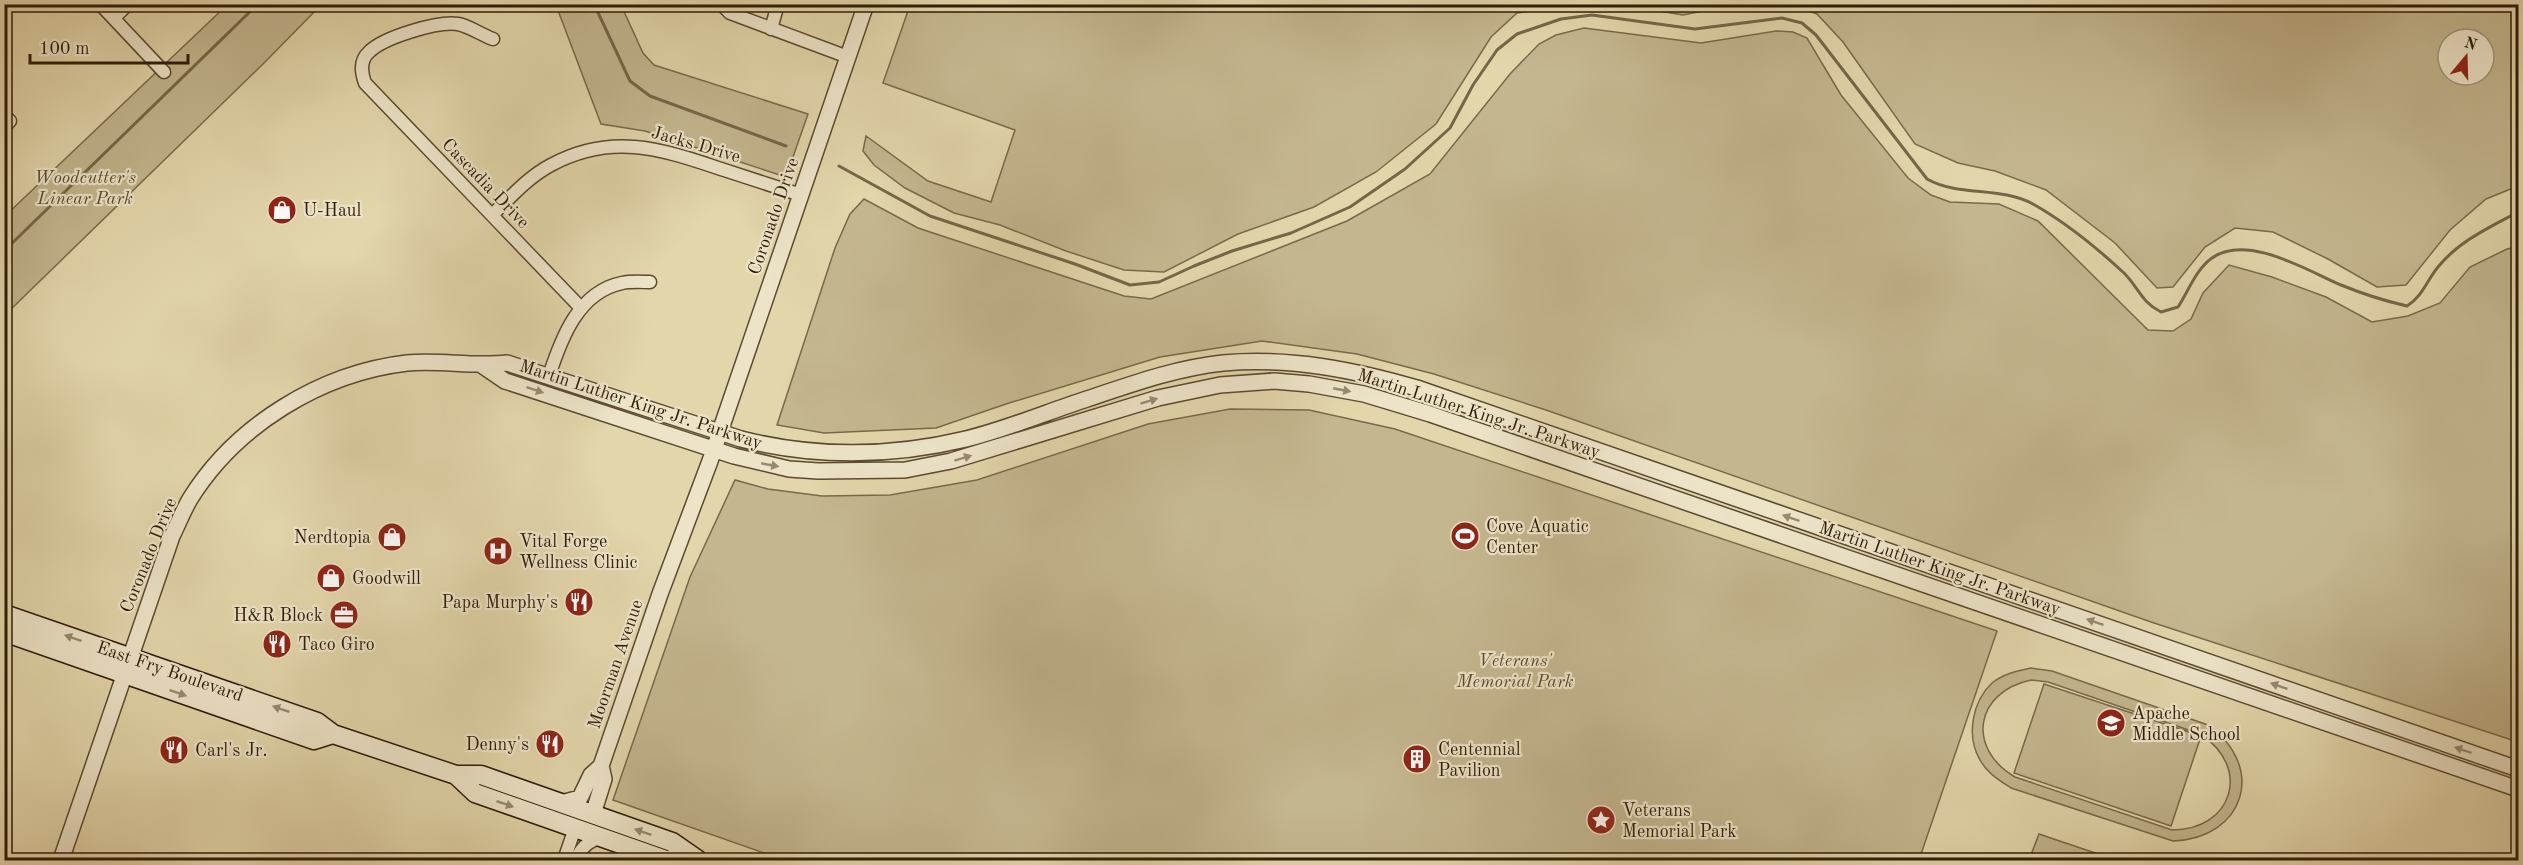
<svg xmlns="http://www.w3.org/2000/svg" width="2523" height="865" font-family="'Old Standard TT',serif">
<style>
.green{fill:#c4b68f;stroke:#7a694b;stroke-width:1.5;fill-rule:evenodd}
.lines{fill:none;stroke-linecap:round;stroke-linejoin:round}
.stream{stroke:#766648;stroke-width:3}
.minor-casing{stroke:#5c4a30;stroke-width:15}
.tertiary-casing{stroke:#5c4a30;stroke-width:18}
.secondary-casing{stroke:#2f1c07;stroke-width:21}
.minor{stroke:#ede4c8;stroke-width:12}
.tertiary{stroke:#ede4c8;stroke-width:15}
.secondary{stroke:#ede4c8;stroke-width:18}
.oneway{fill:#988a71}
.labels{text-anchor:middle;stroke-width:4.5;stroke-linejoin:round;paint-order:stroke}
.street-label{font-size:18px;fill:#2f1c07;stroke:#ede4c8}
.park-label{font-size:18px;font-style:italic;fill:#5c4a30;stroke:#ede4c8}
.poi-label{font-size:18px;fill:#2f1c07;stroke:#ede4c8;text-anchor:start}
</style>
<rect width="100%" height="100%" fill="#e3d6ab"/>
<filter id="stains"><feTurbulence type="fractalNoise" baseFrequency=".00333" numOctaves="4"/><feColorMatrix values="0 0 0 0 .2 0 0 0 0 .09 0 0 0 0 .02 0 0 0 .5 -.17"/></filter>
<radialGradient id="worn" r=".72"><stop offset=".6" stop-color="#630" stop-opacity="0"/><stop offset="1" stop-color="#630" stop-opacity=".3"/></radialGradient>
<!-- green -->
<path class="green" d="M227 5H321L263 64 5 315V216Z
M556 5H621L643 53 654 65 808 114 786 177 645 131 601 124Z
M910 5V4L1571 5 1517 13 1491 37 1436 124 1376 172 1314 207 1238 234 1164 272 1124 270 1066 251 1000 225 954 213 905 188 874 165 863 151 866 136 928 181 991 202 1015 130 883 83Z
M1623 5 1733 4V5L1683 15Z
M1793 5H2518V186L2486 199 2450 230 2406 285 2377 287 2328 259 2273 232 2235 228 2205 247 2173 287 2157 288 2115 243 2046 190 1995 171 1958 163 1915 144 1843 42 1817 14ZM2448 39H2484V75H2448Z
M1584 28 1701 43 1776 31 1793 32 1807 38 1841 95 1908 178 1931 195 1950 202 1999 204 2038 221 2148 330 2173 331 2191 319 2203 293 2229 265 2272 277 2326 297 2372 322 2408 316 2440 303 2470 267 2507 249 2518 247V742L2151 622 1546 410 1434 374 1357 354 1262 341 1160 357 1006 404 936 428 824 433 777 425 835 248 850 214 864 199 918 228 1124 296 1151 299 1347 221 1430 174 1510 74 1539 44 1556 35Z
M1230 409 1309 410 1395 429 1997 631 1919 860H784L613 800 690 577 735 480 768 489 822 496 890 495 977 480 1148 424Z
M2031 668 2052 671 2208 725C2267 767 2245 838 2173 841L2011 788C1999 780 1987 773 1980 760 1966 736 1972 702 1992 683 2003 674 2017 671 2031 668ZM2031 680 2048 682 2200 734C2252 767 2233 830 2172 830L2015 777C1966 748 1975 692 2031 680Z
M2044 684 2201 736 2171 826 2014 773Z
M2039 834 2116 860H2029Z"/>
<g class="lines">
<!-- stream -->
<path class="stream" d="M594 4 630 81 650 96 786 146
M839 166 930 216 1075 264 1130 285 1159 282 1194 266 1232 251 1291 233 1350 207 1405 169 1450 128 1473 85 1497 50 1517 34 1561 19 1592 15 1695 29 1782 18 1802 23 1816 35 1927 179C1959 197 2000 186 2033 204 2065 222 2097 248 2124 273 2139 288 2141 302 2161 312L2178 307C2188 292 2196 269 2212 258 2247 233 2308 271 2341 285 2363 294 2385 301 2407 306 2423 296 2427 280 2438 267 2459 241 2490 227 2518 212
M4 251 258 4"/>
<!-- minor casing -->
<g class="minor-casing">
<path id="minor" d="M100 4 164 72
M721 4 730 13 848 57
M114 18 128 4
M771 29 778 4
M493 39C482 35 469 26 458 24 438 21 384 37 369 52 360 60 361 72 365 83L581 308
M4 115 10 121 4 127
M492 215C510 198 528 177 551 165 610 133 659 148 718 168 746 177 774 186 801 195
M549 376C561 339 578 292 622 283 631 281 641 282 650 282
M564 860 575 828
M576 860C581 847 588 842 601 837"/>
</g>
<!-- tertiary casing -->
<g class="tertiary-casing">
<path id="tertiary" d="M483 366 505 381 734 456 789 469 818 471 905 470 951 461 1158 398 1220 385 1274 381 1309 384 1364 394 1430 414 2518 789
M561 803 580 798 591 775 601 766
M593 814 604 779 601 766 660 594 710 461 866 4
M61 860 172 536C178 524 183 511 190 499 236 425 321 373 407 363 441 360 474 367 507 363L741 439C816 458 891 457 966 439 1007 429 1047 412 1087 399 1132 384 1176 368 1223 363 1291 357 1355 370 1420 389L2518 769"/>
</g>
<!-- secondary casing -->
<g class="secondary-casing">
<path id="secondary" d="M4 614 317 722 333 734 456 775H481L672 842 698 860
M4 632 314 740 333 734
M456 775 475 793 666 860 693 859"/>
</g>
<!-- minor -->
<use href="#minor" class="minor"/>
<!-- tertiary -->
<use href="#tertiary" class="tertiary"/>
<!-- secondary -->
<use href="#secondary" class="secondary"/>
</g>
<!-- one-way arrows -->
<defs><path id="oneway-solid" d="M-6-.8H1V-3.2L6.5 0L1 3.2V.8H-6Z" transform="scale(1.5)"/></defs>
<g class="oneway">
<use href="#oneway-solid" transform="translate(535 390) rotate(18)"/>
<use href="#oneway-solid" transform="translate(1342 390) rotate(11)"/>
<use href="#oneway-solid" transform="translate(1149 401) rotate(-17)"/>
<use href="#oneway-solid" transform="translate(963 458) rotate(-17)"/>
<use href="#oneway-solid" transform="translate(770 465) rotate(11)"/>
<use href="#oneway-solid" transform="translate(1791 518) rotate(-161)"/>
<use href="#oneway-solid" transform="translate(2095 622) rotate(-161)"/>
<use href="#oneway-solid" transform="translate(73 638) rotate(-161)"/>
<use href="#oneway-solid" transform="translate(2279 686) rotate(-161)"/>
<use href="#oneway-solid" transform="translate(178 693) rotate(19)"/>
<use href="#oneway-solid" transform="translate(281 709) rotate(-161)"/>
<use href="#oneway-solid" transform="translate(2463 750) rotate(-161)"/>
<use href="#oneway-solid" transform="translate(505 804) rotate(19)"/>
<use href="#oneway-solid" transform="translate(643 832) rotate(-161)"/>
</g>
<!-- icons -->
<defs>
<g id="shop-disc" transform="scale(1.5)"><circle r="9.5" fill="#8f2418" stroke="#ede4c8"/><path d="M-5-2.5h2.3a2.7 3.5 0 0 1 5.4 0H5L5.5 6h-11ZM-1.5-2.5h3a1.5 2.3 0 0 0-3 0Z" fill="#fff"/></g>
<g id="stadium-disc" transform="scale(1.5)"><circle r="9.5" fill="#8f2418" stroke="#ede4c8"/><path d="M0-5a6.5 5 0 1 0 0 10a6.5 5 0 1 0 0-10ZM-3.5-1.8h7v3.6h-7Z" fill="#fff"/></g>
<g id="hospital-disc" transform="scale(1.5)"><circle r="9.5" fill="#8f2418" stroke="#ede4c8"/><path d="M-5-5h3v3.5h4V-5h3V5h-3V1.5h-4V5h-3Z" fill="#fff"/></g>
<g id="restaurant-disc" transform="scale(1.5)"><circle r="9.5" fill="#8f2418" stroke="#ede4c8"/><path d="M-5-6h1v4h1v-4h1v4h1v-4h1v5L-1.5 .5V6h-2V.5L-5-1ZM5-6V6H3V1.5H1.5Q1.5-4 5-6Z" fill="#fff"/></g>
<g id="office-disc" transform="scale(1.5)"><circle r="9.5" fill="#8f2418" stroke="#ede4c8"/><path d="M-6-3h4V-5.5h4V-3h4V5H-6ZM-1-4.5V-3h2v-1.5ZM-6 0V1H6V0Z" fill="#fff"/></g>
<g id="school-disc" transform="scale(1.5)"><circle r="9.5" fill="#8f2418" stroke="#ede4c8"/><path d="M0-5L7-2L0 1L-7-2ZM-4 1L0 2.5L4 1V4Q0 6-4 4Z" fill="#fff"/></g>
<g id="building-disc" transform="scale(1.5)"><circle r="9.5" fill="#8f2418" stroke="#ede4c8"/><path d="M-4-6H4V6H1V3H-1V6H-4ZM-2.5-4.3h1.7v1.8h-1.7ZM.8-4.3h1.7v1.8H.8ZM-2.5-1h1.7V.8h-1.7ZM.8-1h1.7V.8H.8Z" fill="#fff"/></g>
<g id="sight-disc" transform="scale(1.5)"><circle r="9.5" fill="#8f2418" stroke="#ede4c8"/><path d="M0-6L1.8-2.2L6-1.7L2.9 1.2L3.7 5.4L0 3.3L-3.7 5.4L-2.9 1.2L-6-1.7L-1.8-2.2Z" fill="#fff"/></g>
</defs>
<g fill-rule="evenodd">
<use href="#shop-disc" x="282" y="210"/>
<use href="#stadium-disc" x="1465" y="536"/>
<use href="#shop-disc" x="392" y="537"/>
<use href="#hospital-disc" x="498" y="551"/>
<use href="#shop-disc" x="331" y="578"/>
<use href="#restaurant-disc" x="579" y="602"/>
<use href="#office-disc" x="344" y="615"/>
<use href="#restaurant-disc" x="277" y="644"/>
<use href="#school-disc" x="2111" y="723"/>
<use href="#restaurant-disc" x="550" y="744"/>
<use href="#restaurant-disc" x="174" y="750"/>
<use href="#building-disc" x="1417" y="759"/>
<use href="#sight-disc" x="1601" y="820"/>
</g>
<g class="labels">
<!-- street labels -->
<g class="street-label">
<text transform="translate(696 144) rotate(16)" y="6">Jacks Drive</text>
<text transform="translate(486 183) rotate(46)" y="6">Cascadia Drive</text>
<text transform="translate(773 216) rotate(-71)" y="6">Coronado Drive</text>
<text transform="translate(641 404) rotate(18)" y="6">Martin Luther King Jr. Parkway</text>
<text transform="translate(1479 413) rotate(18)" y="6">Martin Luther King Jr. Parkway</text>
<text transform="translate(148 555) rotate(-68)" y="6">Coronado Drive</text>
<text transform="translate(1940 568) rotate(19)" y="6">Martin Luther King Jr. Parkway</text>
<text transform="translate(615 664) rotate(-71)" y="6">Moorman Avenue</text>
<text transform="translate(170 671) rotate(19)" y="6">East Fry Boulevard</text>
</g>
<!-- park labels -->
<g class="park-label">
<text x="85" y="183">Woodcutter's<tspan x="85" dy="21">Linear Park</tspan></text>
<text x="1515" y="666">Veterans'<tspan x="1515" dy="21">Memorial Park</tspan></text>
</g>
<!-- poi labels -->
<g class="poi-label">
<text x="303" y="216">U-Haul</text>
<text x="1486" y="532">Cove Aquatic<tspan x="1486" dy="21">Center</tspan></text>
<text x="371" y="543" text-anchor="end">Nerdtopia</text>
<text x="519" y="547">Vital Forge<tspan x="519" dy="21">Wellness Clinic</tspan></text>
<text x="352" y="584">Goodwill</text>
<text x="558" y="608" text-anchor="end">Papa Murphy's</text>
<text x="323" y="621" text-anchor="end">H&amp;R Block</text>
<text x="298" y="650">Taco Giro</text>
<text x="2132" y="719">Apache<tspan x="2132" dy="21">Middle School</tspan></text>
<text x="529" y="750" text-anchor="end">Denny's</text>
<text x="1438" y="755">Centennial<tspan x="1438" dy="21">Pavilion</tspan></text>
<text x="195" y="756">Carl's Jr.</text>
<text x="1622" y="816">Veterans<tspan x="1622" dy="21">Memorial Park</tspan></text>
</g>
</g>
<!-- margin -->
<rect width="2523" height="865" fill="none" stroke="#e3d6ab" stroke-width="24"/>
<rect x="6" y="6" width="2511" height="853" fill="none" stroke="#2f1c07" stroke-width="3"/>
<rect x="12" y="12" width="2499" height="841" fill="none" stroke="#2f1c07" stroke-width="1.5"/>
<!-- north arrow -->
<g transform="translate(2466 57) rotate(19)"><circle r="28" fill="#ede4c8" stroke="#a1947b" stroke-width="1.5"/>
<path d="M0-4.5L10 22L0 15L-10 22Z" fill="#8f2418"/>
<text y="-9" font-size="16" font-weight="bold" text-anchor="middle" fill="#2f1c07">N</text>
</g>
<!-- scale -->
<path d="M30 54v9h158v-9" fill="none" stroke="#2f1c07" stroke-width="3"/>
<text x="39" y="54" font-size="18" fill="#2f1c07" stroke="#ede4c8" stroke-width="4.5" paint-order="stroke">100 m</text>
<rect width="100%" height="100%" filter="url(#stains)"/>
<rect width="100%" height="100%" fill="url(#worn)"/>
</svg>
